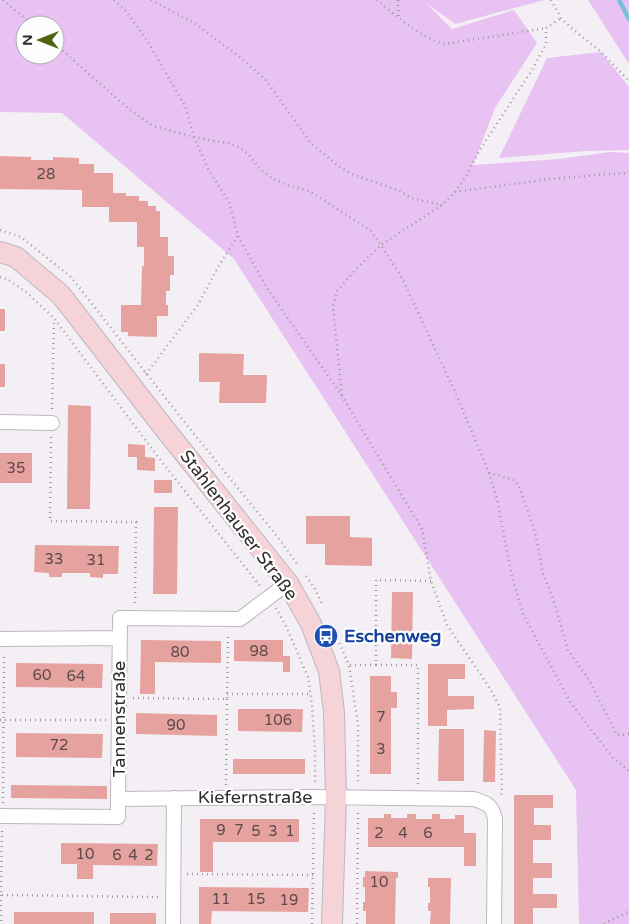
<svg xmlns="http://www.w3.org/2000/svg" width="629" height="924" font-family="'Varela Round',sans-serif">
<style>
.green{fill:#e7c2f2;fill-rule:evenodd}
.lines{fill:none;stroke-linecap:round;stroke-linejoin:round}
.stream{stroke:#77c1da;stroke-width:4.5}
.building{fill:#e6a29f}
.street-casing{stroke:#bcb8be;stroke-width:16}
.secondary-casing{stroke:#bcb8be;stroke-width:22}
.path{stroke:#9e9a9e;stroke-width:2.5;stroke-dasharray:1 4;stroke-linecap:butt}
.street{stroke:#fff;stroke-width:14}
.secondary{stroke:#f6d3d9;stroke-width:20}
.labels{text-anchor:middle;stroke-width:4.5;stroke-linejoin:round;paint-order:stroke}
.number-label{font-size:15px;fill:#5d4a4b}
.street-label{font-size:18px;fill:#2f2d2f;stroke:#fefefe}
.transit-label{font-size:18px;font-weight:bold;fill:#164399;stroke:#fefefe;text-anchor:start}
</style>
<rect width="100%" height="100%" fill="#f4eff5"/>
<!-- green -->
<path class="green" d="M0 0H545L455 24 426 3 452 29 514 10 537 43 495 108 473 165 559 159 610 152 629 153V924H579L576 790 234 259 62 113 0 112ZM25 25H55V55H25Z
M588 0H629V64Z
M601 52 629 87V150L586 151 499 158 547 58Z"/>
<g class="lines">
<!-- stream -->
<path class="stream" d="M619 0 629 19"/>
</g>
<!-- building -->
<path class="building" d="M0 156 31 157V160H53V157L79 158V164H94V173H113V193H126V196H139V201H148V206H156V211H160V237H168V256H174V275H170V291H166V305H168V316H157V337L128 336V332H121V305H141L142 266H144V247H137V222H109V207H82V190L0 189Z
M0 309H5V331H0Z
M199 353 244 354 243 375H267L266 403H219L220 382H199Z
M0 364H5V387H0Z
M68 405 91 406 90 509H67Z
M128 444 145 445V457L155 458V471L137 470V457H128Z
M0 453H32V483H0Z
M154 480H172V493H154Z
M154 507H178L177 594H153Z
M306 516H350V537L372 538V566L325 565V544H306Z
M35 545 119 546 118 574H103V578L90 577V573H62V577H49V573L34 572Z
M392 592H413L412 659 391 658Z
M141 640 221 641V663L155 662V694H140Z
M234 640H283V656H290V672H283V662L234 661Z
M16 663 103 664 102 688 16 687Z
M428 664H465V679H448V696H474V709L447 710V726H428Z
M370 676H391V692H397V708H391V774H370Z
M238 709H303L302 732 238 731Z
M136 713 217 715V736L136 734Z
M439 729H464V781H438Z
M484 730 496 731 495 782H483Z
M16 733 103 734 102 758 16 757Z
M233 759H305V774H233Z
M11 785 107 786V799L11 798Z
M514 795H553V808H534V825H551V840H533V863H552V878H533V894H557V908H533V924H514Z
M384 814H391V818H407V814H416V819H432V814H440V819H455V815H464V833H476V866H464V847H368V818H384Z
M200 819H299V842H213V872H200Z
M61 843 158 844 157 866 93 865V879H77V864H61Z
M365 871 398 872V878H396L395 924H366V911H363V902H365V887H363V877H365Z
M428 878H451L450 924H430L431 911H428V903H430V887H428Z
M199 887 309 888 308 912 212 911 211 924H199Z
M14 912H94V924H14Z
M110 913H156V924H110Z"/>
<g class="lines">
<!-- street casing -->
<g class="street-casing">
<path id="street" d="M0 422 52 423
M0 639 120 638
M118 799 120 618 240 619 288 583
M0 816 118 817V799L314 797 474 799C488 804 492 805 495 819L494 924
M173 924 174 798"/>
</g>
<!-- secondary casing -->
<g class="secondary-casing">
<path id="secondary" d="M0 252 16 257 61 295 164 428 288 583 311 624 329 671 334 712 336 798 332 924"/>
</g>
<!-- path -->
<path class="path" d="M3 0 33 25
M114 0 126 11 148 42 185 106 194 137 208 169 229 202 238 236 267 288 342 396 422 529 431 581 447 625 489 687 500 707 502 793 500 798
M151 0 194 23 237 55 265 79 310 142 338 166 352 174 400 191 411 198 442 205
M377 0C395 15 422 39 445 44L546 28
M398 0 399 18
M551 0 561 18 570 27 601 52 629 81
M55 44 130 110 153 126 194 137 214 141 229 143 239 147 248 154 260 169 273 179 295 188 306 190 316 195 371 231 381 245 402 278 456 394 489 473 497 499 512 577 523 614 570 702 613 758 629 771
M455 192 466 176 479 151 532 70 546 44V28L561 18
M0 230 21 237 71 277 186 424 280 540 297 564
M0 277 9 280 26 292 54 318 158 457 260 586
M146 374 198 305 218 267 238 236
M342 395 333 306 337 291 356 269 381 245 442 205 455 192 550 179 609 174 629 173
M52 409 54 319
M51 437 50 521 136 522 135 604
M489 473 515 480 520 489 535 532 543 574 552 595 568 650 589 680 617 735 629 734
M306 576 315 589 323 606
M276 608 285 624 308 677 312 705 315 752V783
M335 634 349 665 358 725V785
M350 665H376
M227 694H310
M133 698 227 699 228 633
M0 720H106
M418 784V665H376V580L431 581
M226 785 227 699
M3 803 4 653
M2 831 1 895 159 897
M187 874 313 875
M1 895V924
M312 924 314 811
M357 924 358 811
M604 924 629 911"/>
<!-- street -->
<use href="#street" class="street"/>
<!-- secondary -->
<use href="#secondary" class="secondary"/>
</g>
<!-- icons -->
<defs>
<g id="bus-disc" transform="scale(1.25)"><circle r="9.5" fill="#1a4fb4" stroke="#fefefe"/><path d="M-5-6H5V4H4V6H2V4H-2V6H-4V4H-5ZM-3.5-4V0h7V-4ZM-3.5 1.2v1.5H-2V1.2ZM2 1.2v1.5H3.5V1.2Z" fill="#fff"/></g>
</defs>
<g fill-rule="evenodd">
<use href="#bus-disc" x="326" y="636"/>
</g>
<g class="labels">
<!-- number labels -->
<g class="number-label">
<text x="46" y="179">28</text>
<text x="16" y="473">35</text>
<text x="54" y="564">33</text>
<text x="96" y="565">31</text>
<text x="259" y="656">98</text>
<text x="180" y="657">80</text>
<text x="42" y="680">60</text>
<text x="76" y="681">64</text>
<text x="381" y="722">7</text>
<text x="278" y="725">106</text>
<text x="176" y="730">90</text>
<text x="59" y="750">72</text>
<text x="381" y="754">3</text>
<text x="221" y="835">9</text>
<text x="239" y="835">7</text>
<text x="256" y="836">5</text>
<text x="273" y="836">3</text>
<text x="290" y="836">1</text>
<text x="379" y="838">2</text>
<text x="403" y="838">4</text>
<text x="428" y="838">6</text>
<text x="85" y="859">10</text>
<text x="117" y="860">6</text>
<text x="133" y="860">4</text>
<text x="149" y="860">2</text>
<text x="379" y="887">10</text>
<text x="221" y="904">11</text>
<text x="256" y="904">15</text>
<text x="289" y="905">19</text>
</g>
<!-- street labels -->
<g class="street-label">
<text transform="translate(239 525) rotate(53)" y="6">Stahlenhauser Straße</text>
<text transform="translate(119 719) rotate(-90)" y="6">Tannenstraße</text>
<text x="255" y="803">Kiefernstraße</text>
</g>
<!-- transit labels -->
<g class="transit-label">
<text x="344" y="642">Eschenweg</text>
</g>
</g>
<!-- north arrow -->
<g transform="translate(40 40) rotate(270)"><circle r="24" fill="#fefefe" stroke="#abaaab"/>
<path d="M0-4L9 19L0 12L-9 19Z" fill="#506512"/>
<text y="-8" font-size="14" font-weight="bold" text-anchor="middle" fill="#2f2d2f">N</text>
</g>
</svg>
